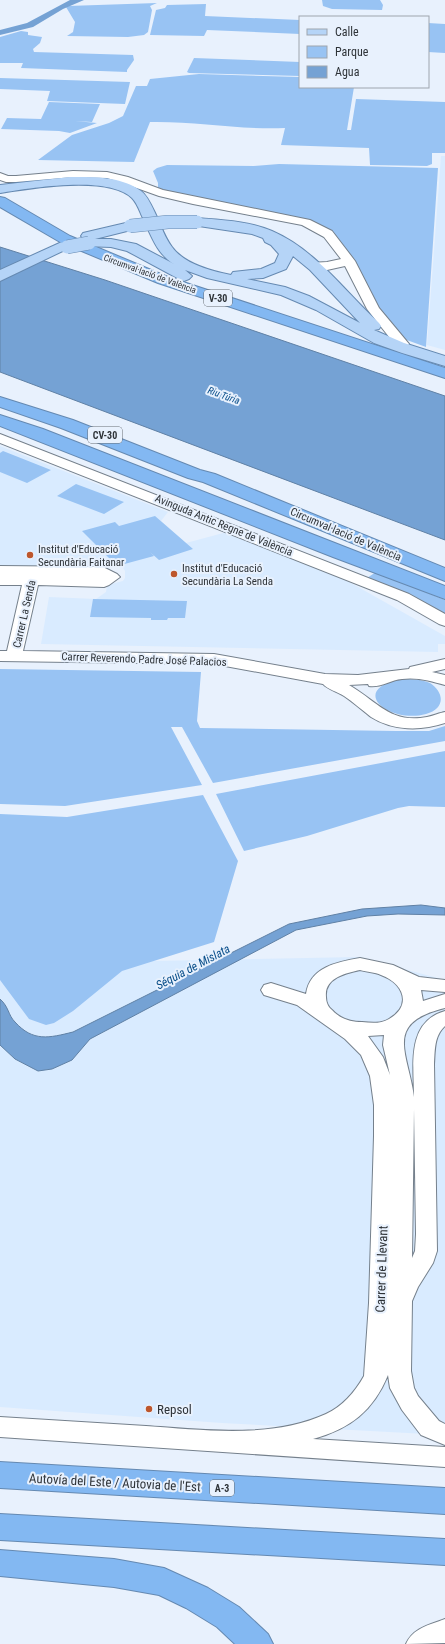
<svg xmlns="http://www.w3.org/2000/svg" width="445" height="1644" font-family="'Roboto Condensed',sans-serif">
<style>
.built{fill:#d9ebff}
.green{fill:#98c3f3}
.water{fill:#75a2d4;stroke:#6081a5}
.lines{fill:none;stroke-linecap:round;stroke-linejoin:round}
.canal{fill:#75a2d4;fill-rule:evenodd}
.minor-casing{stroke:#75808c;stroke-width:2}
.major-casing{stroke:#6589b1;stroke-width:2}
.highway-casing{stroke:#6589b1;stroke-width:2}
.minor{fill:#fff;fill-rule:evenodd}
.major{fill:#b5d4f7;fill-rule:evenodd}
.highway{fill:#83b8f2;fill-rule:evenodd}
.major-bridge-casing{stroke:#6589b1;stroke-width:14;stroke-linecap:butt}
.major-bridge{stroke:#b5d4f7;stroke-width:13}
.poi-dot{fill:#bd562c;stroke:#e8f1fd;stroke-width:1.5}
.labels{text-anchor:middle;stroke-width:4;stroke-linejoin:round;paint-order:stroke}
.far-street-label{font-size:9px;fill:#2e3338;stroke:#e8f1fd}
.shield{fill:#e8f1fd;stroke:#666c73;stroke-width:1}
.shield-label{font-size:10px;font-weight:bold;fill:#2e3338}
.far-water-label{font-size:10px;font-style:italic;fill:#084e8a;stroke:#e8f1fd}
.street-label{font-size:11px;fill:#2e3338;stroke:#e8f1fd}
.poi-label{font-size:11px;fill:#2e3338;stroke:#e8f1fd;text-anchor:start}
.water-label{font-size:12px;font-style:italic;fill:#084e8a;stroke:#e8f1fd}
.near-street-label{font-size:13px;fill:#2e3338;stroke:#e8f1fd}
.near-poi-label{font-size:13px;fill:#2e3338;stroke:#e8f1fd;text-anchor:start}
</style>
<rect width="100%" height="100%" fill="#e8f1fd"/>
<!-- built -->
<path class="built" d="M441 156H445V350L427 345Z
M0 446 168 512 161 521 186 543 227 532 335 574 445 636V644H438V652L41 644 49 597 96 599 106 592 107 585 123 581 125 578V571L122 566H0Z
M359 957 445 980V1435L222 1423 0 1407V964Z"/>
<!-- green -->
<path class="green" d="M322 0H380L383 5 382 10 332 9 323 6Z
M157 3 150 6 152 10 148 32 144 35 128 37 67 36 73 32 75 22 66 7 68 6Z
M206 4 205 16 300 20V34L207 30 204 36 150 35 156 10 165 8 167 5Z
M428 23 445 24V53L428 52Z
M21 31 28 32V35L42 37 40 43 33 49 34 52 133 55 134 60 127 70V72L21 68 23 63H0V37Z
M194 58 300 62V76L189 73 187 72Z
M199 74 300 77V87H354L347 130H351L356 99 445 102V153H432V164L427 166 370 165 369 148 281 145 285 128C240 130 195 121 150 122L134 162 38 160 72 135 109 123 123 116 136 86H147L150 79Z
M0 78 130 82 125 104 47 101 50 91 0 89Z
M49 102 100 104 92 122 75 121 97 123 70 133 59 131 1 129 7 118 41 119Z
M279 164 438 168 426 347 404 339 378 308 352 259 310 222 299 218 258 209 230 206 158 190V183L153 171 157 168 167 165 254 166Z
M3 451 51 470 27 483 0 472V453Z
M76 484 124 502 104 514 57 496Z
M155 516 193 549 159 560 150 552 154 556 117 566 82 531 115 522 119 526Z
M376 572 445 600V618L367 578Z
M93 599 187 601 185 618H168L167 620H151V618L90 617Z
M0 669 201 672 197 721 200 728 396 731H429L445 726V741L213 783 182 727H171L202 785 65 806 0 804Z
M400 679C411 679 421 679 430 683 445 693 445 709 426 714 391 724 347 691 400 679Z
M445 751V807L409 806 398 808 307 836 244 851 216 794Z
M203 795 238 861 214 942 122 971 73 1011 54 1023 46 1025 29 1019 0 980V814L67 817Z"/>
<!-- water -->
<path class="water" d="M0 247 105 280 445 396V540L0 372Z
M421 905 445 908V915L398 914 367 916 296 930 90 1039 72 1060 52 1069 38 1071 15 1059 0 1045V999C9 1007 8 1015 15 1022 33 1042 49 1038 73 1032L289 924 362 909Z"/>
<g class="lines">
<!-- canal -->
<path class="canal" d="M70 0H84L63 9 33 27 0 35V30L27 23Z"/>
<!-- minor casing -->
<g class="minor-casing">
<path id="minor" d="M73 171 107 172 128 177 163 190 310 220 332 231 355 261 379 308 409 344 407 347H397L367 309 345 266 327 270 310 269 308 266 310 263 327 262 341 259 324 237 302 225 193 204 159 196 120 182 107 178 73 177 16 182H6L0 180V173L8 176H16Z
M0 434 409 594 445 614V626L439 624 397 600 0 443Z
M0 566 103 567 117 574 120 577 109 585 104 587 38 585 23 651 214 654 325 674 358 675 409 669 410 667 445 659V669L432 672 445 675V685C431 681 417 677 402 679 390 680 381 688 369 686L368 684 349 685C377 701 390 724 427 717 433 716 439 713 445 712V723C421 731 393 731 371 717 362 710 353 702 344 696 338 692 327 689 323 684L214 664 0 661V651H7L22 585H0ZM40 576 100 577H101Z
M360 958 393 965 419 977 445 980V992L421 990 423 1001 445 994V1008C383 1023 408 1052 414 1097 414 1065 406 1022 445 1011V1026C434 1036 435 1050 434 1064L437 1251 433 1263 418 1287 412 1301 411 1371 414 1388 418 1396 439 1421 445 1424V1445L421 1435 402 1410 390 1388 388 1375C373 1411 350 1429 313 1439L445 1447V1467L0 1437V1417C49 1420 97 1423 146 1426 205 1430 271 1439 326 1414 343 1406 355 1392 364 1376L369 1303 374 1136V1105L370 1076 361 1055 345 1039 297 1005 264 995 261 990 264 985 271 983 306 994C310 967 337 962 360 958ZM360 970C367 972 375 972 381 975 403 983 413 1005 389 1019 381 1024 371 1023 362 1022 351 1022 340 1019 332 1010 328 1007 326 1002 326 997 324 978 346 973 360 970ZM384 1035 383 1045 390 1075 383 1057 368 1036ZM414 1109 416 1234 415 1251 412 1258Z
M445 1619V1643L406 1644C413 1628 429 1625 445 1619Z"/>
</g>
<!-- major casing -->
<g class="major-casing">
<path id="major" d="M70 177C93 177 121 176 141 191 148 196 153 209 157 217 161 226 165 238 172 247 184 264 211 271 231 275L233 272 261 269 275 263 279 254 271 245 265 242 263 238 252 234 192 225 190 222 192 219 197 218C222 220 249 221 272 231 316 250 344 291 379 323L381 326 379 329 374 330 404 343 445 356V366L402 353 374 343 316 310 281 295 207 278 185 270 192 276 189 279 184 281 179 279 127 251 111 247 84 246 82 243 85 240 81 236 83 233 130 222 135 223 137 226 135 229 95 239H111L136 244 174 264C156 254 150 232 141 214 139 209 136 202 132 198 108 175 31 188 0 193V185ZM293 256 310 270 360 323 309 296 285 287 247 279 263 278 286 269Z
M64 241 69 242 71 245 69 248 0 281V270Z"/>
</g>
<!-- highway casing -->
<g class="highway-casing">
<path id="highway" d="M0 197 5 198 70 236 168 277 445 368V378L158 283 60 242 0 207Z
M0 397 73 420 200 470 215 474 445 568V581L203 482 188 478 61 428 0 407Z
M0 415 43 429 445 586V599L333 557 0 426Z
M0 1462 445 1488V1514L0 1488Z
M0 1514 445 1539V1565L0 1540Z
M0 1550 114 1559 164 1568 208 1588 239 1607 268 1634 273 1644H235L217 1627 186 1608 159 1595 114 1587 0 1576Z"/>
</g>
<!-- minor -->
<use href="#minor" class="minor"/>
<!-- major -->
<use href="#major" class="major"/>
<!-- highway -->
<use href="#highway" class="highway"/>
<!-- major-bridge casing -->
<g class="major-bridge-casing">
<path id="major-bridge" d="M130 226 168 222H197
M67 247 89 243"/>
</g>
<!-- major-bridge -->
<use href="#major-bridge" class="major-bridge"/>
</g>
<!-- markers -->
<g class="poi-dot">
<circle cx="30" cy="555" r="4"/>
<circle cx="174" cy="574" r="4"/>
<circle cx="149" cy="1409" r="4"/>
</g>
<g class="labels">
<!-- far-street labels -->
<g class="far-street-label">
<text transform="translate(150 274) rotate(20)" y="3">Circumval·lació de València</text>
</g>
<!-- shield labels -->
<g class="shield">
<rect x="204" y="290" width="28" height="16" rx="3"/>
<rect x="88" y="427" width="34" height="16" rx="3"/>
<rect x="210" y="1480" width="24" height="16" rx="3"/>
</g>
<g class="shield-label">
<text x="218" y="302">V-30</text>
<text x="105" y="439">CV-30</text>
<text x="222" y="1492">A-3</text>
</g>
<!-- far-water labels -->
<g class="far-water-label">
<text transform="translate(224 395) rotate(20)" y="4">Riu Túria</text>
</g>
<!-- street labels -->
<g class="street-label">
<text transform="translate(224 525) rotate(22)" y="4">Avinguda Antic Regne de València</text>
<text transform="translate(346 534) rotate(23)" y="4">Circumval·lació de València</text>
<text transform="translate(24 614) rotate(-77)" y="4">Carrer La Senda</text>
<text transform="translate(144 659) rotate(2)" y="4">Carrer Reverendo Padre José Palacios</text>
</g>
<!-- poi labels -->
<g class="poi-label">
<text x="38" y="553">Institut d'Educació<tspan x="38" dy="13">Secundària Faitanar</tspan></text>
<text x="182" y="572">Institut d'Educació<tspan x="182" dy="13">Secundària La Senda</tspan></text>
</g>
<!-- water labels -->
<g class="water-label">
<text transform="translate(193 967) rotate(-28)" y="4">Séquia de Mislata</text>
</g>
<!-- near-street labels -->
<g class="near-street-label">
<text transform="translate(381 1269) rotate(-88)" y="5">Carrer de Llevant</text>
<text transform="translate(115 1482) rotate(3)" y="5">Autovía del Este / Autovia de l'Est</text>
</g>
<!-- near-poi labels -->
<g class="near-poi-label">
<text x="157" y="1414">Repsol</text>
</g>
</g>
<!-- legend -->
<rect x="299" y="16" width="130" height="72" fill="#e8f1fd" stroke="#9ea5ae"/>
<rect x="307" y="29" width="20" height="6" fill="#b5d4f7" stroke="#9ea5ae"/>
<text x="335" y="36" font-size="12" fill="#2e3338">Calle</text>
<rect x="307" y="46" width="20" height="12" fill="#98c3f3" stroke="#9ea5ae"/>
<text x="335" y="56" font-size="12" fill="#2e3338">Parque</text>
<rect x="307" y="66" width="20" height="12" fill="#75a2d4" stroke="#9ea5ae"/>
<text x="335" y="76" font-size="12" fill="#2e3338">Agua</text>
</svg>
